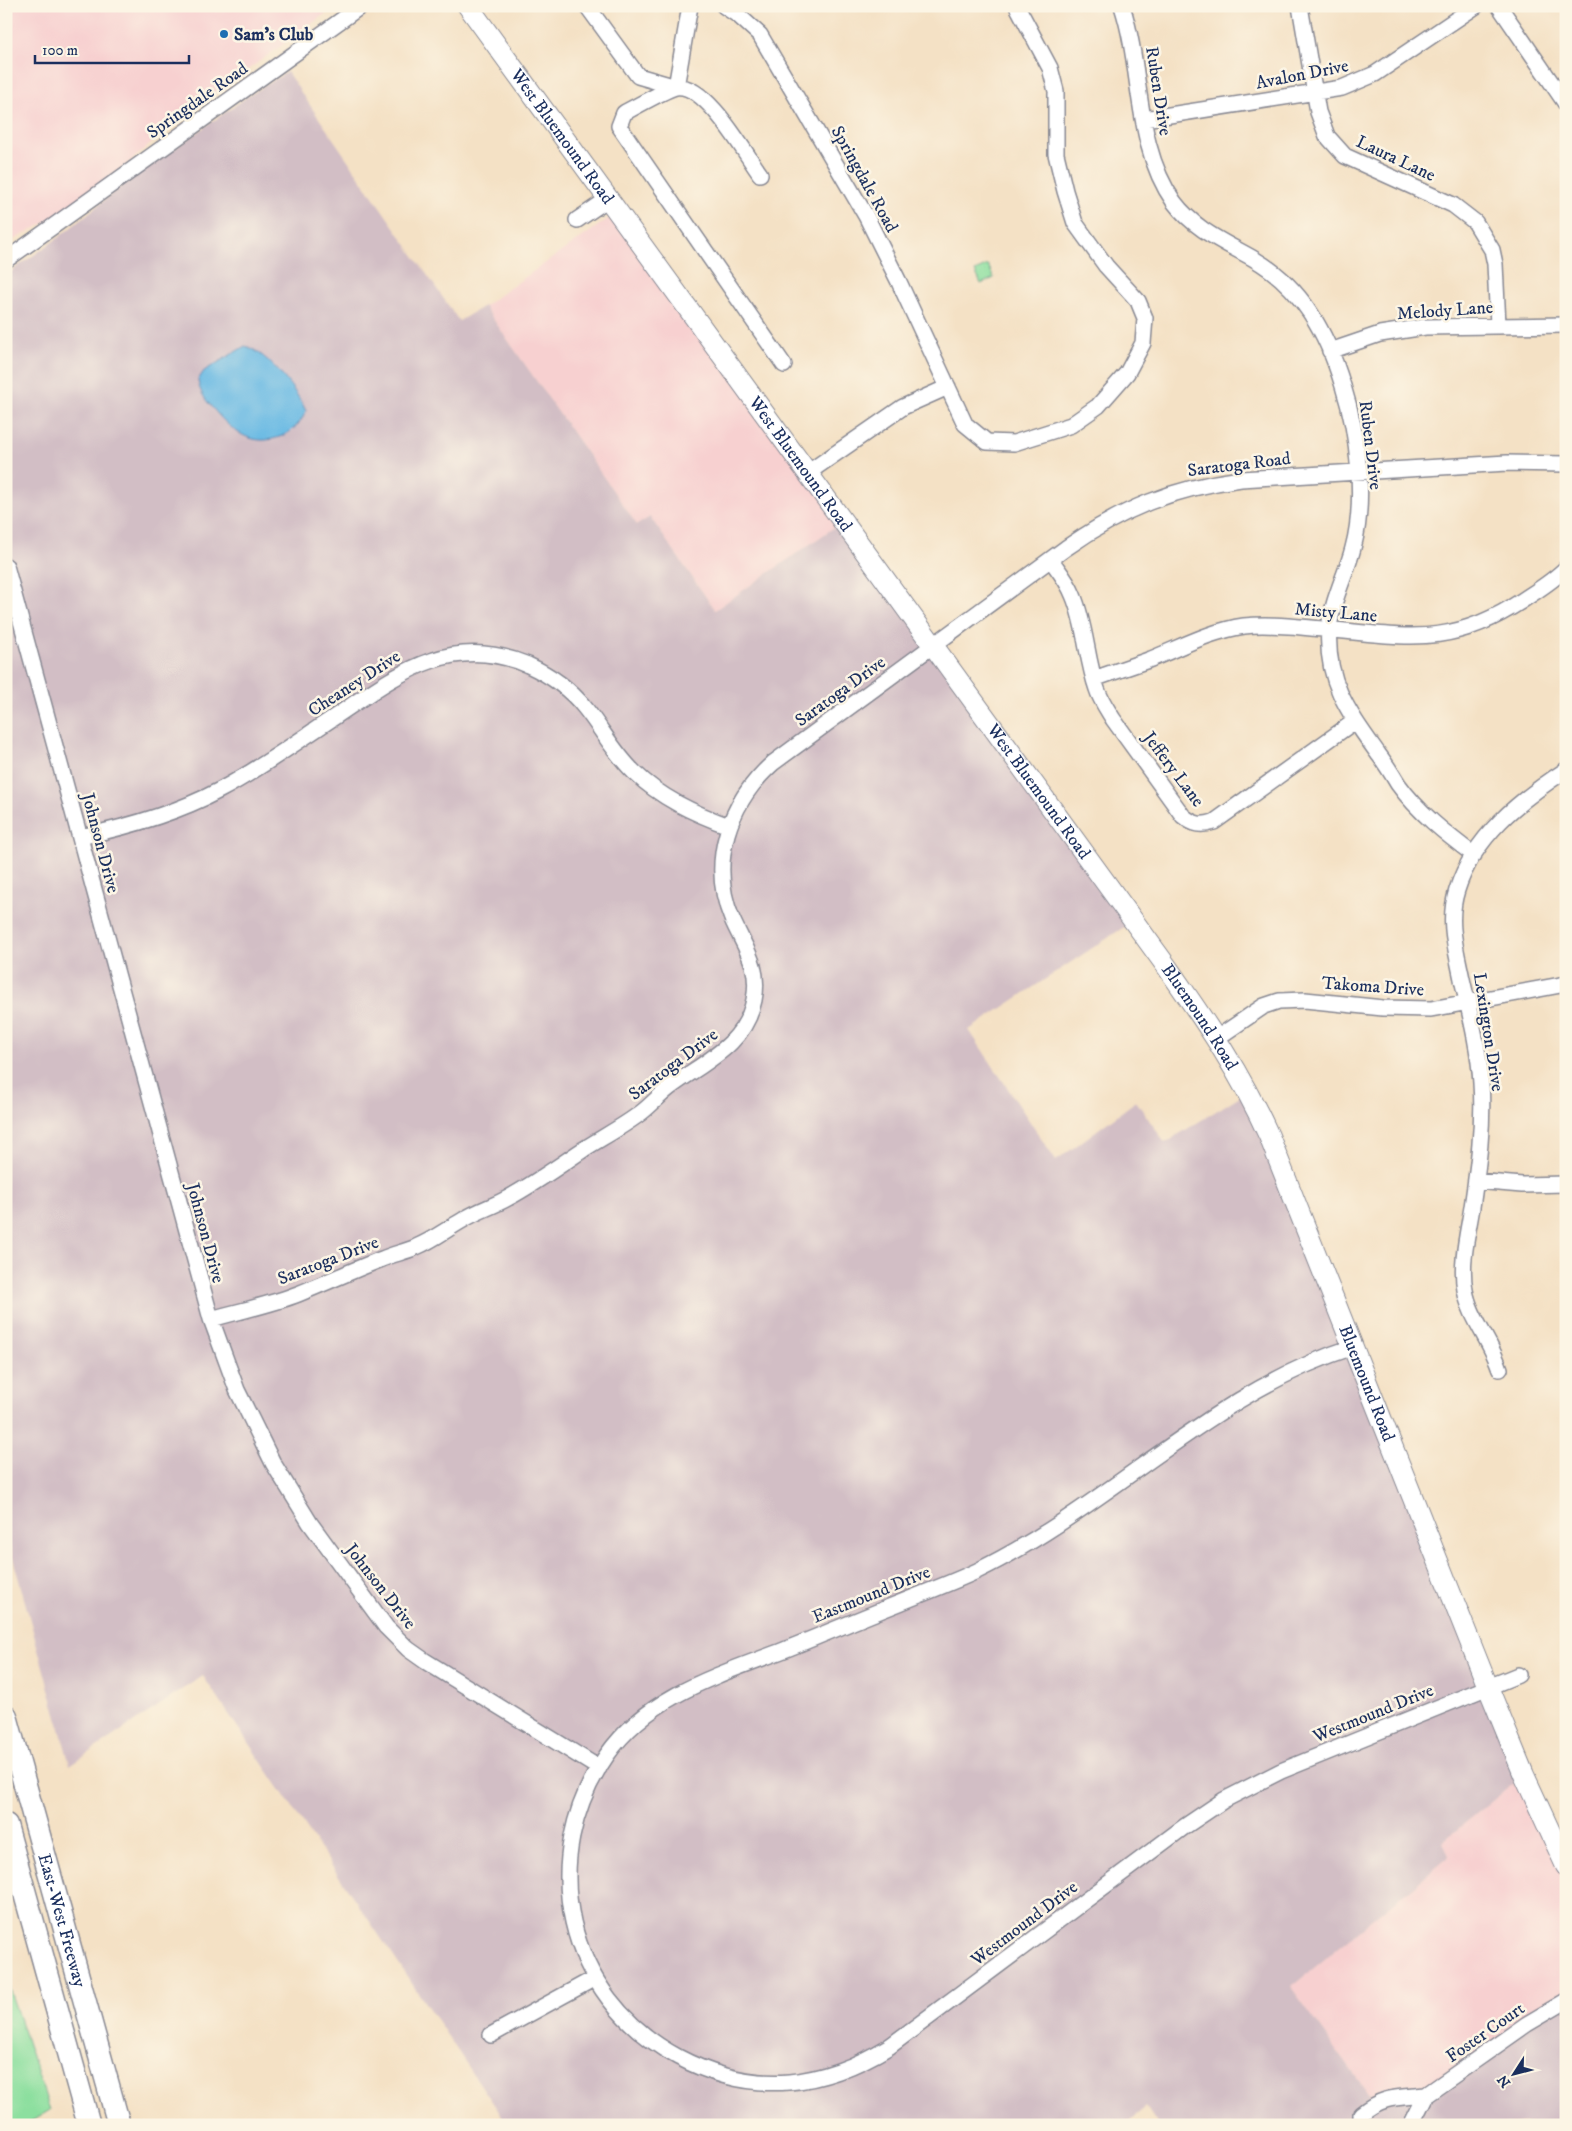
<svg xmlns="http://www.w3.org/2000/svg" width="1572" height="2131" font-family="'IM FELL DW Pica',serif">
<style>
.built{fill:#f7d0d0}
.industrial{fill:#d2bec5}
.green{fill:#8cdf9f;stroke:#54877e}
.water{fill:#69bae4;stroke:#4274a1}
.lines{fill:none;stroke-linecap:round;stroke-linejoin:round}
.minor-casing{stroke:#888892;stroke-width:18}
.major-casing{stroke:#888892;stroke-width:22}
.highway-casing{stroke:#888892;stroke-width:25}
.minor{stroke:#fff;stroke-width:15}
.major{stroke:#fff;stroke-width:20}
.highway{stroke:#fff;stroke-width:22}
.poi-dot{fill:#1f6fb2;stroke:#fcf5e5;stroke-width:2}
.labels{text-anchor:middle;stroke-width:5;stroke-linejoin:round;paint-order:stroke}
.poi-label{font-size:18px;font-weight:bold;fill:#1b2f5e;stroke:#fcf5e5;text-anchor:start}
.street-label{font-size:18px;fill:#1b2f5e;stroke:#fcf5e5}
</style>
<rect width="100%" height="100%" fill="#fcf5e5"/>
<filter id="ink" filterUnits="userSpaceOnUse"><feTurbulence type="fractalNoise" baseFrequency=".02" numOctaves="2"/><feDisplacementMap in="SourceGraphic" scale="10" xChannelSelector="R" yChannelSelector="G"/><feConvolveMatrix kernelMatrix="1 2 1 2 8 2 1 2 1" color-interpolation-filters="sRGB"/></filter>
<filter id="wash" filterUnits="userSpaceOnUse"><feTurbulence type="fractalNoise" baseFrequency=".0096" numOctaves="4" result="noise"/><feDisplacementMap in="SourceGraphic" scale="20" xChannelSelector="R" yChannelSelector="G"/><feGaussianBlur stdDeviation="1.12" result="paint"/><feColorMatrix in="noise" values="0 0 0 0 0 0 0 0 0 0 0 0 0 0 0 0 0 1.4 0 .05"/><feComposite in="paint" operator="in"/></filter>
<g filter="url(#wash)">
<rect width="100%" height="100%" fill="#f4e1c5"/>
<!-- built -->
<path class="built" d="M6 6H336L184 116 120 170 52 219 6 244Z
M618 212 842 522 715 610 650 517 637 525 484 306Z
M1524 1775 1566 1866V2001L1426 2095 1375 2103 1291 1987 1449 1856 1443 1841Z"/>
<!-- industrial -->
<path class="industrial" d="M287 72 459 321 484 306 637 525 650 517 715 610 842 522 1133 921 969 1030 1056 1161 1136 1101 1165 1143 1248 1091 1524 1775 1443 1841 1449 1856 1291 1987 1375 2103 1426 2095 1566 2001V2125H1158L1146 2107 1124 2125H508L203 1676 70 1765 6 1533V275L58 238 122 186 247 97Z"/>
<!-- green -->
<path class="green" d="M988 265 994 278 981 284 975 271Z
M6 1979 50 2110 25 2125H6Z"/>
<!-- water -->
<path class="water" d="M245 346C266 351 298 392 306 411 301 423 293 431 282 436 253 448 233 432 215 411 207 402 199 392 198 380L204 371Z"/>
</g>
<g filter="url(#ink)">
<g class="lines">
<!-- minor casing -->
<g class="minor-casing">
<path id="minor" d="M587 6 638 76 676 87 690 6
M724 6 739 16 760 35 866 216 899 282 965 424 987 442 1014 443 1071 425 1098 406 1127 373 1143 343 1145 318 1138 301 1106 266 1075 223 1065 191 1056 154V91L1050 68 1017 6
M1122 6C1143 70 1134 145 1174 202 1195 230 1224 242 1254 259 1302 287 1327 333 1343 386 1358 433 1366 500 1353 548 1346 575 1332 600 1329 629 1325 682 1350 714 1379 755 1386 764 1392 774 1398 784 1418 812 1446 834 1474 855
M1300 6 1318 112 1327 136 1345 156 1453 205 1475 222 1492 250 1495 264 1498 325
M1499 6 1566 104
M1144 119 1342 88 1375 74 1476 6
M760 174C744 152 706 83 676 87 667 89 635 107 624 113L619 126 784 365
M577 220 608 199
M6 260 361 6
M1330 351 1380 334 1425 327 1566 325
M806 474 903 407 948 387
M1051 560C1059 571 1068 582 1073 595 1086 625 1086 658 1097 689 1100 699 1107 709 1113 719L1183 816C1194 825 1201 826 1214 822L1355 721
M6 566 211 1319 237 1390 273 1463 310 1523 386 1627 408 1649 425 1661 599 1768
M1094 679C1113 672 1132 666 1151 659 1181 647 1211 631 1244 626 1270 623 1297 627 1323 629 1406 636 1449 649 1523 600 1538 590 1553 581 1566 568
M80 837C128 827 177 813 220 790 261 768 298 741 336 716 397 675 450 632 528 665 550 675 570 689 585 708 602 729 614 753 634 772 661 798 693 813 729 826
M1217 1038 1264 1006 1279 1001 1305 1000 1383 1008 1431 1009 1566 984
M1476 1181 1522 1185 1566 1184
M211 1319C239 1311 270 1305 298 1294 326 1283 353 1270 382 1259 393 1254 405 1252 416 1247 433 1240 447 1229 463 1220 477 1211 494 1206 508 1198 534 1184 559 1166 584 1149 603 1137 624 1126 642 1112 651 1105 659 1096 669 1088 703 1062 745 1046 754 1000 761 966 744 947 732 919 708 862 729 802 773 763L1066 548C1122 509 1172 488 1241 479L1507 463 1566 464
M1353 1347C1212 1392 1109 1507 977 1571 951 1583 924 1593 897 1604 859 1619 822 1635 784 1650 719 1675 649 1695 607 1755 535 1858 565 1997 678 2057 712 2075 750 2085 789 2082 825 2079 859 2065 890 2046L1184 1827 1224 1800 1281 1771 1518 1675
M1500 1369C1491 1341 1470 1318 1465 1290 1460 1263 1468 1233 1472 1207 1478 1166 1484 1125 1481 1083 1479 1048 1470 1014 1462 979 1456 949 1447 921 1457 890 1474 836 1520 800 1566 770
M491 2035 595 1978
M1361 2125V2114C1384 2095 1398 2098 1426 2095
M1411 2125 1426 2095 1527 2024 1566 2001"/>
</g>
<!-- major casing -->
<g class="major-casing">
<g id="major">
<path id="s1" d="M468 6 1167 967C1207 1024 1240 1072 1269 1136L1488 1687 1524 1775 1566 1866"/>
</g>
</g>
<!-- highway casing -->
<g class="highway-casing">
<g id="highway">
<path id="s2" d="M6 1716 119 2125"/>
<path d="M6 1825 89 2125"/>
</g>
</g>
<!-- minor -->
<use href="#minor" class="minor"/>
<!-- major -->
<use href="#major" class="major"/>
<!-- highway -->
<use href="#highway" class="highway"/>
</g>
</g>
<!-- markers -->
<circle class="poi-dot" cx="224" cy="34" r="5"/>
<g class="labels">
<!-- poi labels -->
<g class="poi-label">
<text x="234" y="40">Sam's Club</text>
</g>
<!-- street labels -->
<g class="street-label">
<text transform="translate(1302 74) rotate(-11)" y="6">Avalon Drive</text>
<text transform="translate(1159 91) rotate(81)" y="6">Ruben Drive</text>
<text transform="translate(197 100) rotate(-35)" y="6">Springdale Road</text>
<text dy="6" stroke="none"><textPath href="#s1" startOffset="161">West Bluemound Road</textPath></text>
<text transform="translate(1396 158) rotate(25)" y="6">Laura Lane</text>
<text transform="translate(865 179) rotate(61)" y="6">Springdale Road</text>
<text transform="translate(1445 310) rotate(-4)" y="6">Melody Lane</text>
<text transform="translate(1371 445) rotate(83)" y="6">Ruben Drive</text>
<text dy="6" stroke="none"><textPath href="#s1" startOffset="566">West Bluemound Road</textPath></text>
<text transform="translate(1239 464) rotate(-7)" y="6">Saratoga Road</text>
<text transform="translate(1336 612) rotate(5)" y="6">Misty Lane</text>
<text transform="translate(354 683) rotate(-33)" y="6">Cheaney Drive</text>
<text transform="translate(840 691) rotate(-36)" y="6">Saratoga Drive</text>
<text transform="translate(1174 769) rotate(53)" y="6">Jeffery Lane</text>
<text dy="6" stroke="none"><textPath href="#s1" startOffset="971">West Bluemound Road</textPath></text>
<text transform="translate(101 843) rotate(75)" y="6">Johnson Drive</text>
<text transform="translate(1373 986) rotate(4)" y="6">Takoma Drive</text>
<text dy="6" stroke="none"><textPath href="#s1" startOffset="1248">Bluemound Road</textPath></text>
<text transform="translate(1489 1032) rotate(81)" y="6">Lexington Drive</text>
<text transform="translate(673 1064) rotate(-37)" y="6">Saratoga Drive</text>
<text transform="translate(206 1233) rotate(75)" y="6">Johnson Drive</text>
<text transform="translate(328 1260) rotate(-21)" y="6">Saratoga Drive</text>
<text dy="6" stroke="none"><textPath href="#s1" startOffset="1652">Bluemound Road</textPath></text>
<text transform="translate(381 1586) rotate(52)" y="6">Johnson Drive</text>
<text transform="translate(871 1594) rotate(-22)" y="6">Eastmound Drive</text>
<text transform="translate(1373 1713) rotate(-22)" y="6">Westmound Drive</text>
<text dy="6" stroke="none"><textPath href="#s2" startOffset="212">East-West Freeway</textPath></text>
<text transform="translate(1024 1923) rotate(-37)" y="6">Westmound Drive</text>
<text transform="translate(1485 2032) rotate(-35)" y="6">Foster Court</text>
</g>
</g>
<!-- margin -->
<rect width="1572" height="2131" fill="none" stroke="#fcf5e5" stroke-width="25"/>
<!-- north arrow -->
<g transform="translate(1514 2074) rotate(234)" stroke="#fcf5e5" stroke-width="4" paint-order="stroke">
<path d="M0-4L9 19L0 12L-9 19Z" fill="#1b2f5e"/>
<text y="-8" font-size="14" font-weight="bold" text-anchor="middle" fill="#1b2f5e">N</text>
</g>
<!-- scale -->
<path d="M35 55v8h154v-8" fill="none" stroke="#1b2f5e" stroke-width="2.5"/>
<text x="42" y="55" font-size="15" fill="#1b2f5e" stroke="#fcf5e5" stroke-width="4" paint-order="stroke">100 m</text>
</svg>
